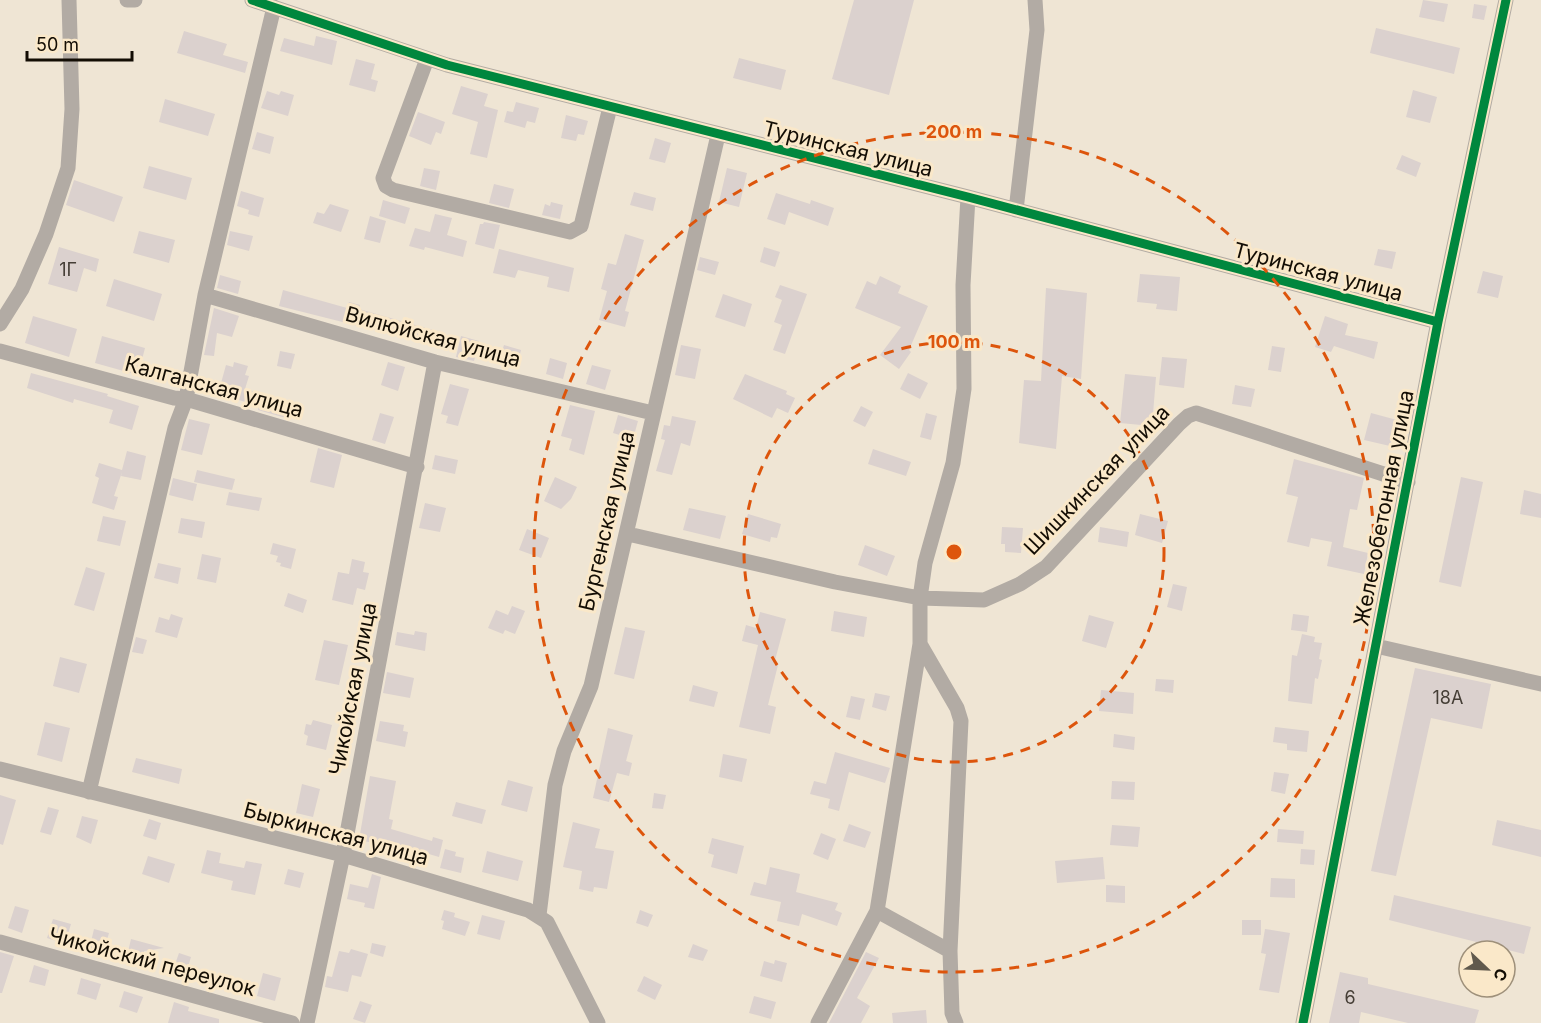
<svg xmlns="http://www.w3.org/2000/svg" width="1541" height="1023" font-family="Inter,sans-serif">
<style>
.building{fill:#dbd1ce}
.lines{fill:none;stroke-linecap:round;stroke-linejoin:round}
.minor{stroke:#b2aba4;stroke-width:15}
.cycleway-casing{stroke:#fae8c9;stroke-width:13}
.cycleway{stroke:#00873e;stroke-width:9}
.ring{fill:none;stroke:#dd550c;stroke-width:3;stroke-dasharray:10 8}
.labels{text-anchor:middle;stroke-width:6;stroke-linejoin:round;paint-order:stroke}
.number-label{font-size:18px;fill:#453e36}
.street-label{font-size:21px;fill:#130d04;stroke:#fae8c9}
.centre{fill:#dd550c;stroke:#fae8c9;stroke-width:3}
.ring-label{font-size:18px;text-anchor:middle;font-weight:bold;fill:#dd550c;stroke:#fae8c9;stroke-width:6;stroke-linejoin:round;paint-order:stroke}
</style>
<rect width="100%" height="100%" fill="#efe5d4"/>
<!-- building -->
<path class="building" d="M854 0H914L889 95 832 79Z
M1423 0 1448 4 1444 22 1419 17Z
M1474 4 1487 6 1484 20 1472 18Z
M1376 28 1460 48 1454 74 1370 53Z
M184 31 227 44 223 55 248 62 245 73 177 53Z
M316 36 337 41 332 65 280 51 284 38 314 46Z
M739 58 786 70 781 90 733 78Z
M356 59 375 64 371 79 378 81 375 92 349 85Z
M461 86 488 94 484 106 498 110 487 158 470 154 478 122 452 114Z
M1413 90 1437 97 1430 123 1406 117Z
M267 91 279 95 281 91 294 95 288 116 261 108Z
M165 99 215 114 208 136 159 122Z
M516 102 539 108 535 123 527 121 525 128 504 122 507 111 513 112Z
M418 112 445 122 441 134 436 132 431 145 409 136Z
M566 115 588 121 584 135 578 134 576 141 561 138Z
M257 132 274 137 270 154 252 149Z
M655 138 671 143 665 163 649 159Z
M1402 155 1421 163 1416 177 1396 169Z
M149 166 192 178 186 200 143 188Z
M424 168 440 171 436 190 420 186Z
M727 168 747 173 739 207 719 202Z
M74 180 123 197 114 222 66 205Z
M494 184 514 189 509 208 489 203Z
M241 191 264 198 259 217 248 214 249 210 237 206Z
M634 192 656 198 653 211 630 205Z
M776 193 810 204 811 200 834 208 828 226 789 212 785 225 767 219Z
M383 200 410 208 405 224 379 216Z
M551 202 563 205 560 219 542 215 545 204 550 206Z
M330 204 349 210 341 232 313 223 317 212 324 214Z
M435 214 452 218 447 235 467 241 463 257 425 247 424 250 409 246 415 228 430 232Z
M370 216 386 221 380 243 364 239Z
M484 222 500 225 494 249 475 244 480 224H483Z
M139 231 175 240 169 263 133 253Z
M230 231 253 236 249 251 227 245Z
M625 234 644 240 625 311 629 312 625 327 599 320 607 291 601 289 608 263 616 265Z
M59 247 99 259 96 272 84 268 77 292 48 284Z
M764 247 780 252 775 267 760 262Z
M499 249 574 268 569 292 547 287 549 277 518 270 515 278 493 273Z
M1378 249 1396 252 1392 269 1374 265Z
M700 257 719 262 715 275 697 270Z
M1483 271 1503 276 1498 298 1477 293Z
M1140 274 1180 277 1177 311 1156 309 1157 304 1137 302Z
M220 275 241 281 238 294 217 288Z
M880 276 901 286 898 293 928 306 909 350 911 352 899 369 880 355 901 327 855 308 867 281 876 285Z
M114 279 162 294 154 321 106 306Z
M780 285 807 294 785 354 773 350 782 325 774 322 782 300 775 297Z
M1046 288 1087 293 1081 379 1062 376 1056 449 1019 443 1024 380 1041 381Z
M283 290 347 308 349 302 360 305 359 309 433 330 430 344 279 306Z
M723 294 752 304 745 327 715 317Z
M214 308 239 316 232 337 217 333 214 356 204 355Z
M33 316 77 329 69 357 25 343Z
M1325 316 1348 324 1345 335 1378 342 1374 359 1334 346 1331 352 1315 347Z
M102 336 145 348 138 375 95 363Z
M461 336 479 341 474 361 456 357Z
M504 345 521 350 517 366 499 361Z
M681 345 701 349 695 379 675 375Z
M1272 346 1285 348 1281 372 1268 370Z
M280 351 295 354 291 369 277 366Z
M1162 357 1187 359 1184 388 1159 385Z
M550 358 567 363 563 379 546 374Z
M234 362 248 366 245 375 249 376 245 389 290 402 286 418 258 410 259 406 218 394 226 365 233 367Z
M388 362 405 367 398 391 381 385Z
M592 365 611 370 605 390 586 384Z
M31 373 108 394 107 396 139 406 132 430 109 423 113 410 74 399 73 403 27 388Z
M908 373 928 383 920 399 900 389Z
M745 374 787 391 786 394 795 398 788 413 777 408 772 418 733 399Z
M1125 374 1156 377 1152 426 1120 423Z
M450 384 469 389 458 426 446 423 448 416 441 414Z
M1235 385 1255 389 1251 407 1232 404Z
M570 405 595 411 584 455 569 450 572 439 561 436Z
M861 406 873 412 865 427 853 421Z
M380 413 394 417 385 444 372 440Z
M926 413 937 416 931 440 920 437Z
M1371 413 1397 420 1390 446 1364 440Z
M618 415 638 421 633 439 613 433Z
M672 416 696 421 690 446 681 443 672 475 656 471 665 440 661 439 664 425 670 426Z
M189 419 210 424 202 455 181 450Z
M318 448 342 455 334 488 310 482Z
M873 449 911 462 906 476 868 464Z
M127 451 146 456 141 480 121 476 122 472 114 496 118 497 114 510 92 503 99 478 95 476 99 463 122 470Z
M435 455 458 460 455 474 432 469Z
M1294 459 1364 478 1357 510 1350 509 1343 547 1368 553 1364 574 1327 566 1332 542 1311 538 1309 547 1287 542 1298 497 1286 494Z
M197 470 235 479 232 490 194 482Z
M555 477 577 487 571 499 561 509 544 501Z
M1461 477 1483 482 1461 587 1439 582Z
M173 478 197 484 193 501 169 495Z
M1524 490 1541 494V518L1520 514Z
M229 492 262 498 259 511 226 505Z
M425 503 446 508 440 532 419 528Z
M689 508 726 516 720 539 683 530Z
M748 514 781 524 777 538 771 537 770 542 742 534Z
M1140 514 1168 521 1162 543 1135 535Z
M103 516 126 521 120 546 97 541Z
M181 518 205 522 202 538 178 533Z
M1002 527 1023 528 1021 553 1005 552V544H1001Z
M1100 527 1129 532 1127 547 1098 542Z
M527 529 549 538 541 558 519 550Z
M273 543 296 549 291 569 280 566 281 563 276 562 278 556 270 554Z
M865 545 895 556 887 576 858 565Z
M202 554 221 558 216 583 197 579Z
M352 559 365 562 363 572 369 573 365 590 357 588 353 605 332 600 338 572 349 574Z
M158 563 181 568 178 584 154 578Z
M86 567 105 573 94 611 74 605Z
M1173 584 1187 587 1182 611 1167 607Z
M288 593 307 600 303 613 284 606Z
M512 606 525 611 515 634 505 630 503 634 488 628 496 610 508 615Z
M834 611 867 617 864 637 831 631Z
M760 612 786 619 774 664 778 665 768 705 776 707 770 734 739 727 758 645 742 641 746 625 756 628Z
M171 614 183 618 177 638 155 632 159 617 169 620Z
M1293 614 1309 616 1307 632 1291 630Z
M1089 615 1114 622 1106 648 1082 641Z
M625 627 645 631 634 679 614 674Z
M415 631 427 633 425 651 395 645 397 632 414 635Z
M1302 634 1315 637 1314 642 1322 643 1319 659 1322 660 1318 679 1315 678 1312 704 1288 701 1292 655 1297 656Z
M136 637 147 640 143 654 132 652Z
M324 640 348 645 339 685 315 680Z
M60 657 87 664 79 693 53 686Z
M1415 668 1491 684 1482 729 1431 718 1396 876 1371 871Z
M387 672 414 678 410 698 383 693Z
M1156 679 1174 680 1173 693 1155 691Z
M693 685 718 692 714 707 689 701Z
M1101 690 1134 693 1133 714 1099 711Z
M875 693 890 696 886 711 872 707Z
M851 696 865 699 860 720 846 717Z
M313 720 332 725 326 750 306 745 308 736 304 734 306 724 311 725Z
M380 721 404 725 403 731 408 732 405 747 376 741Z
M45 722 70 728 62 762 37 755Z
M1275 727 1309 731 1307 752 1287 750V744L1273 742Z
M608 728 633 735 626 761 632 763 629 776 617 773 609 802 593 798Z
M1114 734 1135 737 1134 750 1113 747Z
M835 752 890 768 885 783 849 772 839 811 828 808 830 799 810 794 814 781 826 784Z
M723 754 747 759 742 782 719 777Z
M136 758 182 769 179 784 132 772Z
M1274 772 1289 774 1285 794 1271 791Z
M370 776 396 781 389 819 393 820 391 829 432 841 433 837 443 840 439 857 388 842V846L359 840Z
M508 780 533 787 527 812 501 805Z
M1112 781 1135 782 1134 800 1111 799Z
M302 784 320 789 313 817 296 813Z
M654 793 666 795 663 809 652 808Z
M0 795 16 800 3 845 0 844Z
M456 802 486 810 482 824 452 816Z
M48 807 59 810 51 835 40 832Z
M82 816 98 820 91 844 76 837Z
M149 819 161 823 156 840 143 836Z
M1497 820 1541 830V857L1492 845Z
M573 822 600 829 595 848 614 851 607 889 594 887 593 892 579 889 582 871 563 867Z
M849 824 871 832 865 848 843 841Z
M1112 825 1140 827 1138 847 1110 845Z
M1278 829 1304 831 1303 844 1277 842Z
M821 833 836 839 828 860 813 854Z
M712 838 744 846 737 874 711 867 714 855 708 853Z
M445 849 456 852 455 856 464 858 461 873 440 868Z
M1301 849 1315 850 1314 865 1300 864Z
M207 850 221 853 219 863 244 868 246 861 262 864 255 895 231 890 233 881 201 873Z
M487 851 523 861 518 881 482 872Z
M148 856 175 864 169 883 142 874Z
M1103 857 1105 879 1057 883 1055 861Z
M770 867 800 874 796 892 838 903 835 910 842 913 837 926 802 914 799 926 777 921 781 902 750 895 754 882 766 885Z
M288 869 304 873 300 888 284 884Z
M372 874 381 877 374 909 364 907 365 903 347 899 350 884 368 888Z
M1271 878 1295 879V898L1270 897Z
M1106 885 1125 886V903L1106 902Z
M1394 895 1531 927 1524 954 1389 920Z
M15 906 29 910 22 933 8 928Z
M444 910 455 913 454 917 470 922 465 936 442 929 444 921 441 920Z
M640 910 653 915 648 927 636 923Z
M482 915 505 921 500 940 477 934Z
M53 919 71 924 65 944 47 938Z
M1242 920H1261V935H1242Z
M94 929 109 933 103 954 89 950Z
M1265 929 1290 933 1279 993 1259 990 1266 954 1261 953Z
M131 939 164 948 144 951 140 964 126 960Z
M372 943 386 946 383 957 370 953Z
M693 944 708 950 703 961 688 957Z
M351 949 368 954 361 977 352 975 348 992 325 987 327 976 332 977 339 951 349 953Z
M0 952 14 956 2 993H0Z
M866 952 879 958 857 998 870 1006 861 1023H829Z
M179 953 191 957 185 977 172 973Z
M775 960 787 963 782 982 760 976 764 961 774 964Z
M34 965 49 970 45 986 29 982Z
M1340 972 1368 978V984L1479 1010 1475 1023H1408L1361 1012 1359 1023H1329Z
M263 973 281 978 275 1001 257 996Z
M644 976 662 985 655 1000 637 991Z
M81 978 101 984 96 1000 77 994Z
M124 991 143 997 137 1013 119 1007Z
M754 996 776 1002 771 1019 749 1013Z
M360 1001 372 1005 365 1023 353 1019Z
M174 1002 189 1007 188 1011 219 1019V1023H168Z
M926 1010 927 1023H893L892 1013Z"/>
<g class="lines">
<!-- minor -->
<path class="minor" d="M127 0H135
M252 0 447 65 968 197 1438 322
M427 59 383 178 386 186 393 190 570 232 581 226 610 107
M1016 210 1037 30 1035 0
M205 295 435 362 653 413
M0 324 22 289 46 234 68 168 72 109 69 0
M0 351 174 398 186 399 417 467
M628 534 835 582 920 598 984 600 1020 584 1046 567 1179 424 1188 416 1196 413 1408 482
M920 644 957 708 961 721 950 951 952 1013 956 1023
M1376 646 1541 684
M0 769 343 855 528 910 547 922 598 1023
M89 792 175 428 186 399 205 295 274 7
M877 911 950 951
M539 915 555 785 564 751 591 686 718 135
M0 942 292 1023
M307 1023 343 855 435 362
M818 1023 877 911 920 644V598L925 563 953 463 964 389 963 285 968 197
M1303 1023 1438 322 1506 0"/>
<!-- cycleway casing -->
<g class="cycleway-casing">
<path id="cycleway" d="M252 0 447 65 968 197 1438 322
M1303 1023 1438 322 1506 0"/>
</g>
<!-- cycleway -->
<use href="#cycleway" class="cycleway"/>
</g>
<!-- distance rings -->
<g class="ring">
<circle cx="954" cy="552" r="210"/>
<circle cx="954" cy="552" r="420"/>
</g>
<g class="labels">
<!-- number labels -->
<g class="number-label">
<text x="68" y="276">1Г</text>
<text x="1448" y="704">18А</text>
<text x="1350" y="1004">6</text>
</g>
<!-- street labels -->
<g class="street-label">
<text transform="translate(848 149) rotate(14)" y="7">Туринская улица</text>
<text transform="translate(1318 272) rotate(15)" y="7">Туринская улица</text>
<text transform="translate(433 337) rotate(15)" y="7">Вилюйская улица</text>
<text transform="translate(214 387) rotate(15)" y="7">Калганская улица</text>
<text transform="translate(1097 480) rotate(-46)" y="7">Шишкинская улица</text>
<text transform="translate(1384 508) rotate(-79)" y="7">Железобетонная улица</text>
<text transform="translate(607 521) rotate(-77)" y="7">Бургенская улица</text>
<text transform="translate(353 689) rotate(-79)" y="7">Чикойская улица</text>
<text transform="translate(336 834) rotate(15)" y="7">Быркинская улица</text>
<text transform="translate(152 962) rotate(15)" y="7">Чикойский переулок</text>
</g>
</g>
<circle cx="954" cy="552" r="9" class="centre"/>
<g class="ring-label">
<text x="954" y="138">200 m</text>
<text x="954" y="348">100 m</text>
</g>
<!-- north arrow -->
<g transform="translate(1487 969) rotate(113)"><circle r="28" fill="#fae8c9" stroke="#9e907a" stroke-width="1.5"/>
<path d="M0-4.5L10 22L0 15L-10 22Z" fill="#60594d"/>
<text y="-9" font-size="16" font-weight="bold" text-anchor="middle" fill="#130d04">С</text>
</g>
<!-- scale -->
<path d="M27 51v9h105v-9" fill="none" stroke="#130d04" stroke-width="3"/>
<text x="36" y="51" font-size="18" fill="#130d04" stroke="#fae8c9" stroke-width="4.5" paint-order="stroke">50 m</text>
</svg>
